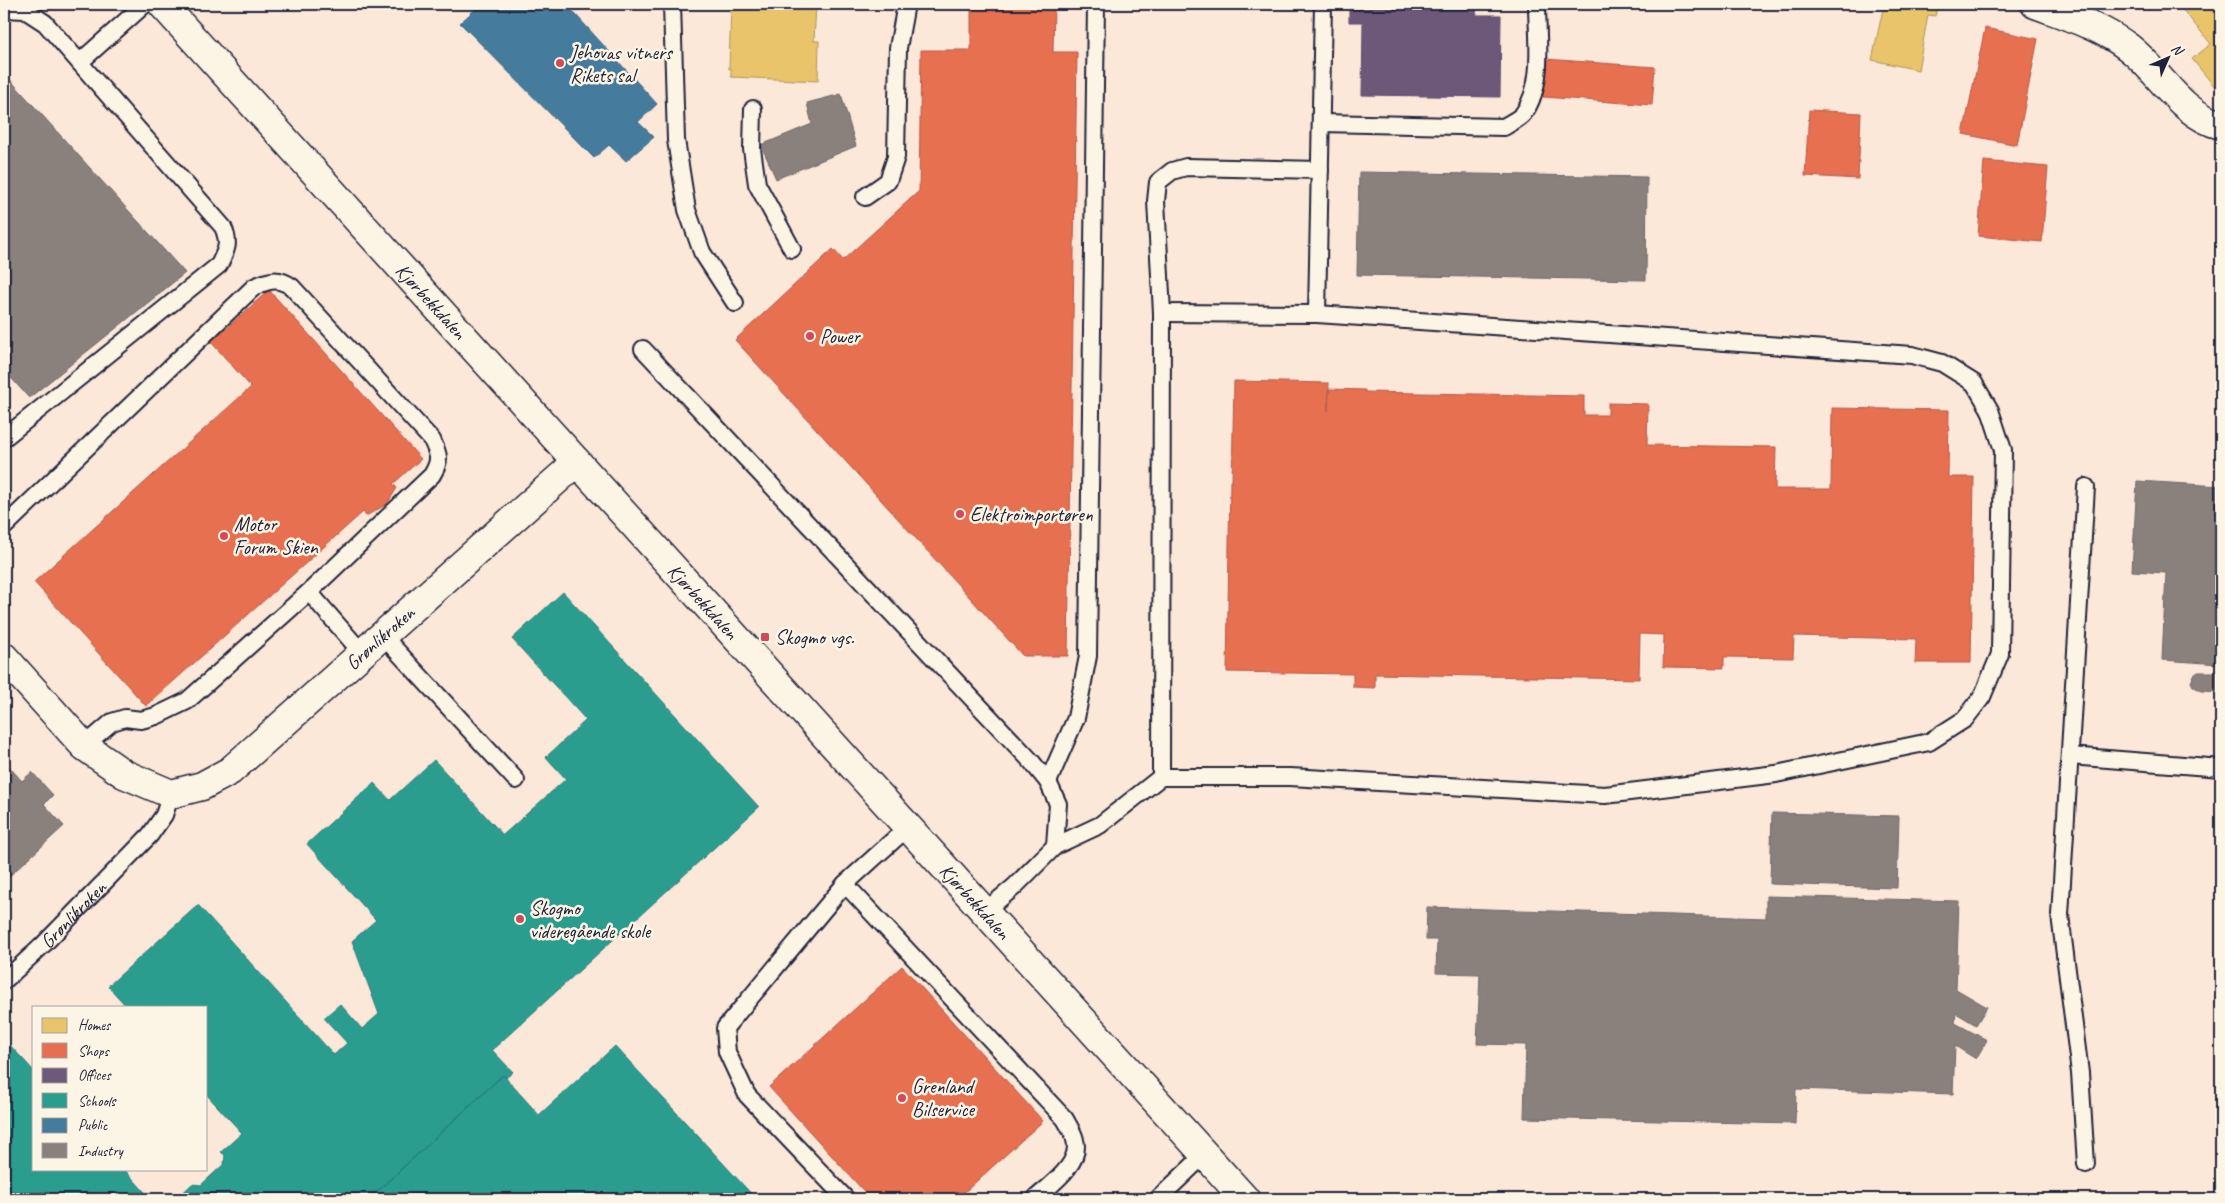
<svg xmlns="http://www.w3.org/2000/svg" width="2225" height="1203" font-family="Caveat,sans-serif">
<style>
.homes{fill:#e9c46a;stroke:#ad935c}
.shops{fill:#e76f51;stroke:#ac584a}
.offices{fill:#6d597a;stroke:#564867}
.schools{fill:#2a9d8f;stroke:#287876}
.public{fill:#457b9d;stroke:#3a6080}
.industry{fill:#8a817c;stroke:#6b6468}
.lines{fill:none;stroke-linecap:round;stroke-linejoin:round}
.lane-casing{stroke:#22223b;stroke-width:20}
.street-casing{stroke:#22223b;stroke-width:31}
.secondary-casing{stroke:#22223b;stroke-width:31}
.lane{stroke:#fcf5e5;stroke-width:16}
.street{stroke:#fcf5e5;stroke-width:28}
.secondary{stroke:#fcf5e5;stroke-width:28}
.poi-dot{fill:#d1495b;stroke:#fcf5e5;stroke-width:2}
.labels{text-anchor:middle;stroke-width:5;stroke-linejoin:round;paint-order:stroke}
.poi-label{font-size:20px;fill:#22223b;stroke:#fcf5e5;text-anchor:start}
.street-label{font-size:20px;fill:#22223b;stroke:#fcf5e5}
</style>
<rect width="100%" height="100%" fill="#fbe8d9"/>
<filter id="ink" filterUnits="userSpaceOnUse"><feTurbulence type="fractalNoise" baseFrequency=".02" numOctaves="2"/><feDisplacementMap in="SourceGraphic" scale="10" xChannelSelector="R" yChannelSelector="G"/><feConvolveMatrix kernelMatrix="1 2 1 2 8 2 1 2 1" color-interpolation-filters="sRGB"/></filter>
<g filter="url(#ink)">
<!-- homes -->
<path class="homes" d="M731 4 816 5 814 41H819L818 81 731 77V68L729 69Z
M1884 4H1938L1935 16 1928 15 1918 70 1872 60Z
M2178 4H2221V91L2219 92 2192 59 2211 44Z"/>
<!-- shops -->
<path class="shops" d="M971 4H1054L1053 52H1077L1068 656H1023L735 340 833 249 843 260 919 191 921 50H971Z
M1985 28 2038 39 2017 145 1963 134Z
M1546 59 1655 67 1652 105 1543 97Z
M1809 110 1861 113 1858 179 1805 176Z
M1984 161 2048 167 2042 242 1978 236Z
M269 290 421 459 393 484 397 488 387 504 366 516 363 512 146 706 34 582 251 387 211 342Z
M1234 381 1329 383 1328 411 1329 389 1365 390V392L1584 396V415H1608V403L1648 404 1647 445 1776 447 1775 489H1831L1832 408 1949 410 1948 477H1974L1971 663H1915L1916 639 1794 636 1793 658 1724 657V668L1663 667 1664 635 1640 634 1639 679 1375 674V688L1353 687V674L1227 672 1230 481H1232Z
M902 966 1043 1121 957 1199H871L769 1087Z"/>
<!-- offices -->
<path class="offices" d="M1349 4H1477L1476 15H1501L1500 97 1362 95 1363 22H1349Z"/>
<!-- schools -->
<path class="schools" d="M563 592 759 807 492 1050 513 1072 506 1078 503 1075 369 1199H176L192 1184 201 1185 224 1164 225 1155 221 1152 242 1133 206 1094V1007H127L108 986 198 905 334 1055 347 1043 324 1018 340 1004 362 1029 379 1014 352 941 376 920 307 844 374 783 390 800 434 760 503 835 566 779 546 757 586 720 512 639Z
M7 1042 34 1071V1169H124L151 1199H4V1045Z
M615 1046 756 1199H369L503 1075 539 1115Z"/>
<!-- public -->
<path class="public" d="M481 4H566L657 104 638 122 654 137 626 161 609 145 594 158 460 23Z"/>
<!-- industry -->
<path class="industry" d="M4 73 185 273 29 398 4 370Z
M841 94 856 146 776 179 761 145 812 124 807 103Z
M1359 172 1647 177 1646 280 1357 275Z
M2137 481 2221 486V692L2201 691 2193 686 2191 682 2194 675 2198 672H2220V664L2162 660 2166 573 2132 571Z
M4 761 22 781 32 772 53 795 44 804 64 826 4 881Z
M1772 813 1899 816 1897 888 1770 884Z
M1766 896 1959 901 1956 989 1987 1007 1976 1025 1956 1013 1955 1023 1987 1040 1976 1059 1955 1046 1953 1094 1796 1089 1795 1124 1524 1118 1526 1045 1477 1044 1480 974 1436 973 1437 940H1426L1427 907 1766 918Z"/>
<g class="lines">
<!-- lane casing -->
<g class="lane-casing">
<g id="lane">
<path d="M672 4 676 140 687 210 702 252 735 303"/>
<path d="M4 9 25 10 45 23 223 227C230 243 227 249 219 265L4 438"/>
<path d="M80 62 145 4"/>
<path d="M753 109 752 149 757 184 792 249"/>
<path d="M1321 123 1504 127C1510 123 1519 119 1523 114 1545 85 1537 38 1537 4"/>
<path d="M865 197 888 181 896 157 898 48 906 4"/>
<path d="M1317 314 1323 4"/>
<path d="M643 349 1031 761 1048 782 1058 804 1055 846"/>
<path d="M4 527 254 287C269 280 278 277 292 287L432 440C439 455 441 460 432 475L309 592 187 701 156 716 141 720 125 718 112 722 84 746"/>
<path d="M309 592 363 654"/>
<path d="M383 636 516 780"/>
<path d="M2070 756 2221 768"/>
<path d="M1161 777 1162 313 1156 201 1158 182 1172 171 1186 167 1320 170"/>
<path d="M1048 782 1076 718 1088 656 1096 4"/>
<path d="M845 884 1065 1119C1068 1125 1074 1133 1075 1140 1082 1164 1050 1185 1035 1199"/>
<path d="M984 912 1014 887 1055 846 1100 825 1161 777H1290L1605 795 1776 774 1929 742 1965 719 1982 697 2000 654 2003 450 1990 410 1974 383 1942 363 1912 355 1317 314 1162 313"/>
<path id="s1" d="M4 981 44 944 150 835 164 815 171 794"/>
<path d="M2086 1164 2080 1073 2060 915 2086 487"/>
<path d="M846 1199 747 1095 727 1052 725 1028 845 884 908 827"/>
<path d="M1158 1199 1205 1154"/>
</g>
</g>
<!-- street casing -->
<g class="street-casing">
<g id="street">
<path d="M2035 4C2067 16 2100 26 2128 47 2161 72 2179 114 2221 125"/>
<path id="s2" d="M4 657 84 746 124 774 171 794 202 786 230 771 577 462"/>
</g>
</g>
<!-- secondary casing -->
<g class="secondary-casing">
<g id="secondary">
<path id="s3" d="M162 4 1245 1199"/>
</g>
</g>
<!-- lane -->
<use href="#lane" class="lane"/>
<!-- street -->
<use href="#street" class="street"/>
<!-- secondary -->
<use href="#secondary" class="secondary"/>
</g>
</g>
<!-- markers -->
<g class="poi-dot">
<circle cx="560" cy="63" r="5"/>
<circle cx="810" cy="336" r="5"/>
<circle cx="960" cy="514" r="5"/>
<circle cx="224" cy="536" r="5"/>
<rect x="760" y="632" width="10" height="10" rx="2.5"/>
<circle cx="520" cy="919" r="5"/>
<circle cx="902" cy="1098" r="5"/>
</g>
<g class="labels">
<!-- poi labels -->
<g class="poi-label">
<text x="570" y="59">Jehovas vitners<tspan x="570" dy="23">Rikets sal</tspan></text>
<text x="820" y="343">Power</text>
<text x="970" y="521">Elektroimportøren</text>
<text x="234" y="531">Motor<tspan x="234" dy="23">Forum Skien</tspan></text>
<text x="775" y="644">Skogmo vgs.</text>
<text x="530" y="915">Skogmo<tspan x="530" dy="23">videregående skole</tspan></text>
<text x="912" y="1093">Grenland<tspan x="912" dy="23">Bilservice</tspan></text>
</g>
<!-- street labels -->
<g class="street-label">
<text dy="7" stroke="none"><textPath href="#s3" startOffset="401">Kjørbekkdalen</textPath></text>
<text dy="7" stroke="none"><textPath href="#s3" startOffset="806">Kjørbekkdalen</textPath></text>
<text dy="7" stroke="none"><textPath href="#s2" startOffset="484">Grønlikroken</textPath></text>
<text dy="7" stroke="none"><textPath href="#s3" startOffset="1211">Kjørbekkdalen</textPath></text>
<text dy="7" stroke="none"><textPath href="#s1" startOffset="96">Grønlikroken</textPath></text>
</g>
</g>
<!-- margin -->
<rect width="2225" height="1203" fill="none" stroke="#fcf5e5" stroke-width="20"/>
<rect x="10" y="10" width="2205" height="1183" fill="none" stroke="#22223b" stroke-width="2" filter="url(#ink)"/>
<!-- legend -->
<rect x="32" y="1006" width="175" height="165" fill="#fcf5e5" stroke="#a5a1a1"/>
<rect x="42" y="1018" width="25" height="15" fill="#e9c46a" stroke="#a5a1a1"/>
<text x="78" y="1030" font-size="15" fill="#22223b">Homes</text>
<rect x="42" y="1043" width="25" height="15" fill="#e76f51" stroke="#a5a1a1"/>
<text x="78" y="1056" font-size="15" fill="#22223b">Shops</text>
<rect x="42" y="1068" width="25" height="15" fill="#6d597a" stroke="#a5a1a1"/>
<text x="78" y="1080" font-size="15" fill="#22223b">Offices</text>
<rect x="42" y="1093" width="25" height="15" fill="#2a9d8f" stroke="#a5a1a1"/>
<text x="78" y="1106" font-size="15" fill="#22223b">Schools</text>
<rect x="42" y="1118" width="25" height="15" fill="#457b9d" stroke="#a5a1a1"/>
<text x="78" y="1130" font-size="15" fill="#22223b">Public</text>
<rect x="42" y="1143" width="25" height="15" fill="#8a817c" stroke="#a5a1a1"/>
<text x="78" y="1156" font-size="15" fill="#22223b">Industry</text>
<!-- north arrow -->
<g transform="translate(2168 58) rotate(45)" stroke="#fcf5e5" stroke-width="4" paint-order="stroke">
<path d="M0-4L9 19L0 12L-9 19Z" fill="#22223b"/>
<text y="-8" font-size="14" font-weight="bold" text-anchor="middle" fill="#22223b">N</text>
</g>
</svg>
